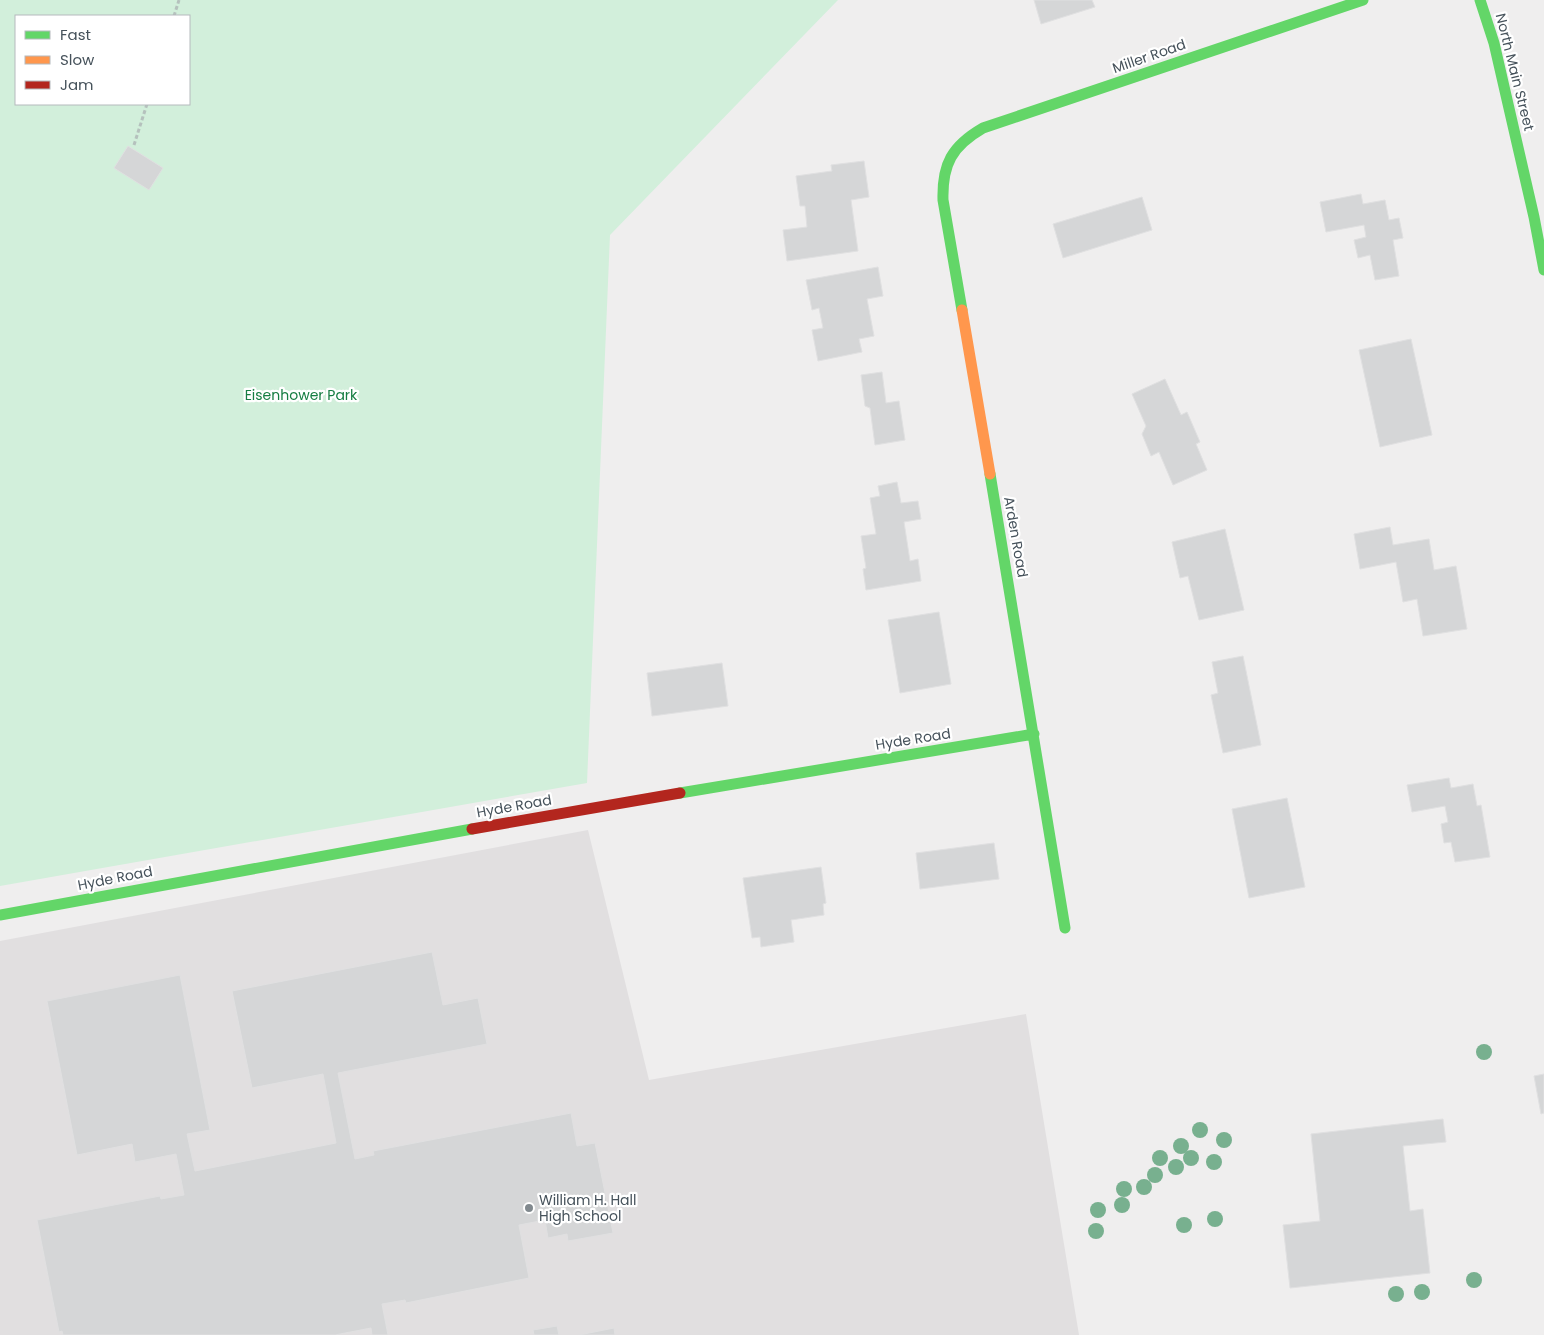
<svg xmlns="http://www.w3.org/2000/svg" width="1544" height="1335" font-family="Poppins,sans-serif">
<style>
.education{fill:#e1dfe0}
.green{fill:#d2efdb;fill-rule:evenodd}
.building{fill:#d5d6d7;stroke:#e0e0e1}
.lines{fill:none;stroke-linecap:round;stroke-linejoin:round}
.path{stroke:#b5c1bd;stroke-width:3;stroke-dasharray:4 2.5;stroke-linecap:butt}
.fast{stroke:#63d668;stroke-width:11}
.slow{stroke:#ff974d;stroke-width:11}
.jam{stroke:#b3261e;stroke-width:11}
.tree{fill:#78b08f}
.poi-dot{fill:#81898e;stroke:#fff;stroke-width:2}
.labels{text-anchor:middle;stroke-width:4.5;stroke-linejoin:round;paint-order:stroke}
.street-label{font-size:14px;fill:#46525b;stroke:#fff}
.park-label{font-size:14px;fill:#167d42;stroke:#fff}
.poi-label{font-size:14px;fill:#46525b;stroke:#fff;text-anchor:start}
</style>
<rect width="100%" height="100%" fill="#efeeee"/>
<!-- education -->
<path class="education" d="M588 830 649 1080 1026 1014 1079 1335H0V941Z"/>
<!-- green -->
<path class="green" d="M0 0H838L610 235 587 783 0 886ZM16 16H189V104H16Z"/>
<!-- building -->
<path class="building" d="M1034 0H1092L1095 7 1041 24Z
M128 146 163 168 149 190 114 168Z
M864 161 869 197 851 200 858 251 787 261 783 230 807 227 805 206H800L796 176 832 171 831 165Z
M1361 194 1363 204 1385 200 1389 220 1399 218 1403 238 1393 240 1399 276 1375 280 1370 255 1358 258 1354 240 1366 237 1364 225 1326 232 1320 202Z
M1142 197 1152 230 1063 258 1053 224Z
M878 267 883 296 867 299 874 336 859 339 862 352 818 361 812 330 823 328 819 308 812 310 806 280Z
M1411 339 1432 435 1380 447 1359 350Z
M882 372 886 403 899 401 905 440 875 445 870 408 865 406 861 375Z
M1165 379 1181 415 1187 412 1200 442 1196 444 1207 470 1173 485 1159 452 1151 456 1142 434 1146 426 1132 394Z
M897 482 901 503 918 501 921 519 904 522 910 561 918 559 921 581 866 590 863 569 866 568 861 536 876 534 870 498 880 496 878 486Z
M1390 527 1393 545 1429 539 1434 570 1456 566 1467 629 1423 636 1417 599 1403 602 1396 562 1360 569 1354 534Z
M1225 529 1244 610 1199 620 1188 576 1180 578 1172 542Z
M939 612 951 684 900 693 888 620Z
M1243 656 1261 745 1223 753 1211 695 1218 693 1212 662Z
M722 663 728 706 652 716 647 673Z
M1449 778 1451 788 1473 784 1477 806 1481 805 1490 857 1455 862 1451 842 1444 843 1441 824 1448 822 1445 806 1412 812 1407 785Z
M1287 798 1305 887 1249 898 1232 809Z
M994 843 999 879 920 889 916 853Z
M821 867 826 903 823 904 824 915 791 920 794 942 761 947 760 937 752 938 743 878Z
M432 952 443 1005 478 998 487 1044 338 1073 355 1159 374 1155 373 1151 571 1113 577 1146 595 1143 613 1233 568 1241 567 1234 548 1238 545 1220 519 1225 529 1278 406 1303 405 1300 382 1304 388 1335H372L371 1328 335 1335H63L62 1331 59 1332 37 1220 160 1196 161 1199 184 1195 176 1154 135 1162 132 1144 77 1155 47 1001 180 975 210 1130 187 1134 195 1171 336 1143 323 1074 252 1088 232 991Z
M1544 1074V1113L1541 1114 1534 1076Z
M1443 1119 1446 1142 1403 1146 1410 1211 1423 1209 1430 1273 1290 1288 1283 1225 1320 1221 1311 1134Z
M557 1326 559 1335H534L533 1330Z
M614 1328 615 1335H579Z"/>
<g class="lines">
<!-- path -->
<path class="path" d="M174 16 179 0
M134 145 147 104"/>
<!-- fast -->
<path class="fast" d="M1480 0 1494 43 1534 217 1544 270
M962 310 943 200C942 164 952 146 983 128L1363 0
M990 474 1065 928
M680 793 1034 734
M0 915 472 829"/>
<!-- slow -->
<path class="slow" d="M962 310 990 474"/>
<!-- jam -->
<path class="jam" d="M472 829 680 793"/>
</g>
<!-- trees -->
<g class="tree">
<circle cx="1484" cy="1052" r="8"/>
<circle cx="1200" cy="1130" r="8"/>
<circle cx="1224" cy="1140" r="8"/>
<circle cx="1181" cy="1146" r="8"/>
<circle cx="1160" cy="1158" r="8"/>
<circle cx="1191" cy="1158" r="8"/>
<circle cx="1214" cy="1162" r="8"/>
<circle cx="1176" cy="1167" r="8"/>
<circle cx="1155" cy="1175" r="8"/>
<circle cx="1144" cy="1187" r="8"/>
<circle cx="1124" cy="1189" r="8"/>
<circle cx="1122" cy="1205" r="8"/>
<circle cx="1098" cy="1210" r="8"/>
<circle cx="1215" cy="1219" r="8"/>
<circle cx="1184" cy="1225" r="8"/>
<circle cx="1096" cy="1231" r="8"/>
<circle cx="1474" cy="1280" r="8"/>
<circle cx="1422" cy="1292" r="8"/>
<circle cx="1396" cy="1294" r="8"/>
</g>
<!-- markers -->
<circle class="poi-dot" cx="529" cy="1208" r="5"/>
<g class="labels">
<!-- street labels -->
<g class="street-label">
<text transform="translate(1149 56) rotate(-19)" y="5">Miller Road</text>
<text transform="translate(1515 72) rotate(76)" y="5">North Main Street</text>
<text transform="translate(1016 537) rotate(80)" y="5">Arden Road</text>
<text transform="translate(913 739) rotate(-9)" y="5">Hyde Road</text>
<text transform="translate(514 806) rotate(-10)" y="5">Hyde Road</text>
<text transform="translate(115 878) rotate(-11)" y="5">Hyde Road</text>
</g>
<!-- park labels -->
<g class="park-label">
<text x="301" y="400">Eisenhower Park</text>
</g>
<!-- poi labels -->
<g class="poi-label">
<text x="539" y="1205">William H. Hall<tspan x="539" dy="16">High School</tspan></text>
</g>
</g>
<!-- legend -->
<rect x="15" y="15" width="175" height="90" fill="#ffffff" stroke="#b5babd"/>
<rect x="25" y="31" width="25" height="8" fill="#63d668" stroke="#b5babd"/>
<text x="60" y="40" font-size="15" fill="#46525b">Fast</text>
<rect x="25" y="56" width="25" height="8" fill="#ff974d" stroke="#b5babd"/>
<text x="60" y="65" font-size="15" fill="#46525b">Slow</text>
<rect x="25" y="81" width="25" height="8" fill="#b3261e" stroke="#b5babd"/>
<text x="60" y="90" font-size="15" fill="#46525b">Jam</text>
</svg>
